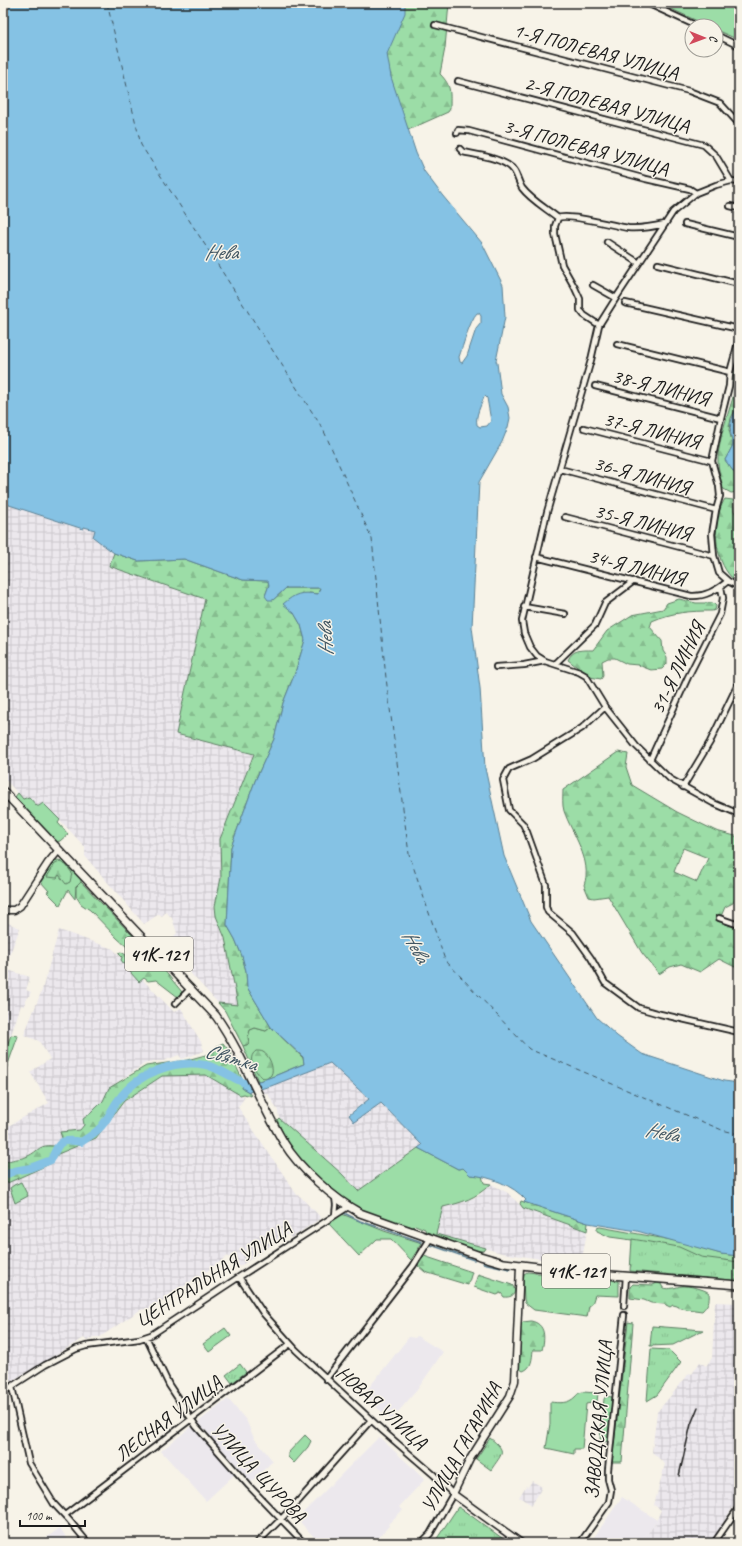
<svg xmlns="http://www.w3.org/2000/svg" width="742" height="1546" font-family="Caveat,sans-serif">
<style>
.built{fill:#ece8ed}
.industrial{fill:url(#industrial-grid)}
.grass{fill:#9cdda7;stroke:#5c7c62}
.forest{fill:url(#forest-firs);stroke:#5c7c62;fill-rule:evenodd}
.park{fill:url(#park-tufts);stroke:#5c7c62}
.water{fill:#85c2e4;stroke:#5b8094;fill-rule:evenodd}
.lines{fill:none;stroke-linecap:round;stroke-linejoin:round}
.stream{stroke:#5b8094;stroke-width:1.5}
.river{stroke:#85c2e4;stroke-width:8}
.ferry{stroke:#415662;stroke-width:1;stroke-dasharray:5 4;stroke-linecap:butt}
.minor-tunnel{stroke:#d6d3c9;stroke-width:4.5;stroke-dasharray:4.5 2;stroke-linecap:butt}
.minor-casing{stroke:#1c1c1c;stroke-width:8}
.tertiary-casing{stroke:#1c1c1c;stroke-width:9}
.primary-casing{stroke:#1c1c1c;stroke-width:10}
.minor{stroke:#f7f3e8;stroke-width:4.5}
.tertiary{stroke:#f7f3e8;stroke-width:6}
.primary{stroke:#f7f3e8;stroke-width:7}
.rail{stroke:#1c1c1c;stroke-width:1.5}
.labels{text-anchor:middle;stroke-width:3;stroke-linejoin:round;paint-order:stroke}
.shield{fill:#f7f3e8;stroke:#5e5c59;stroke-width:1}
.shield-label{font-size:19px;font-weight:bold;fill:#1c1c1c}
.street-label{font-size:20px;fill:#1c1c1c;stroke:#f7f3e8}
.water-label{font-size:21px;font-style:italic;fill:#415662;stroke:#f7f3e8}
</style>
<defs>
<pattern id="industrial-grid" width="8" height="8" patternUnits="userSpaceOnUse"><rect width="8" height="8" fill="#ece8ed"/><path d="M0 4h8M4 0v8" fill="none" stroke="#cac6cb"/></pattern>
<pattern id="forest-firs" width="22" height="20" patternUnits="userSpaceOnUse"><rect width="22" height="20" fill="#9cdda7"/><path d="M5 1l3.5 6h-7zM16 11l3.5 6h-7z" fill="#86bd8f"/></pattern>
<pattern id="park-tufts" width="24" height="20" patternUnits="userSpaceOnUse"><rect width="24" height="20" fill="#9cdda7"/><path d="M3 7l-1-3M5 7V3M7 7l1-3M15 17l-1-3M17 17v-4M19 17l1-3" fill="none" stroke="#86bd8f"/></pattern>
</defs>
<rect width="100%" height="100%" fill="#f7f3e8"/>
<filter id="ink" filterUnits="userSpaceOnUse"><feTurbulence type="fractalNoise" baseFrequency=".025" numOctaves="2"/><feDisplacementMap in="SourceGraphic" scale="8" xChannelSelector="R" yChannelSelector="G"/><feConvolveMatrix kernelMatrix="1 2 1 2 8 2 1 2 1" color-interpolation-filters="sRGB"/></filter>
<g filter="url(#ink)">
<!-- built -->
<path class="built" d="M417 1336 443 1352 417 1390 391 1420 363 1395 409 1337 415 1338Z
M228 1399 246 1420 254 1438 273 1461 251 1482 198 1422Z
M192 1426 235 1474 206 1501 161 1451Z
M379 1437 425 1479 399 1507 403 1510 388 1524 389 1526 373 1543H320L297 1519Z
M622 1497 657 1520 655 1524 640 1543H590Z
M60 1528 70 1543H39Z"/>
<!-- industrial -->
<path class="industrial" d="M3 503 82 529 84 527 95 530 94 537 114 553 109 566 205 599 176 734 254 754 220 839 221 878 215 906 216 916 225 938 238 1006 218 1003 169 950 173 947 169 942 177 933 172 918 166 912 162 916 159 914 144 924 89 861 85 856V847L55 815 43 803 39 806H37L29 797 23 799 3 777Z
M8 923 20 928 4 969 30 977 26 990 31 992 28 998H27L24 1006 21 1005 11 1035 3 1032V937Z
M59 930 113 949 174 1012 181 1008 201 1042 204 1051 182 1059 179 1055 163 1061H155L144 1064 109 1088 103 1101 91 1113 83 1119 84 1125 80 1130 65 1131 63 1138 54 1146 36 1150 28 1156 7 1161 3 1164V1129L49 1103 30 1072 50 1059 39 1041 24 1035 42 990Z
M330 1063 369 1099 349 1114 354 1122 381 1103 422 1145 358 1191 342 1174 279 1118 278 1111 268 1094 264 1093 261 1088 271 1086Z
M206 1075 245 1097 238 1107 297 1195 301 1197 311 1208H312L321 1218 291 1238 288 1234 237 1268 228 1256 203 1274 207 1281 197 1288 192 1281 152 1308 140 1310 100 1337H94L87 1341 84 1338 3 1386V1185L52 1163 58 1154 96 1138 124 1101 162 1076Z
M491 1184 508 1193 523 1208 587 1231 581 1265 502 1253 436 1235 443 1207 463 1202 478 1196Z
M715 1302 739 1303V1498L710 1543H640L655 1524 661 1510 654 1505 665 1464 652 1452 657 1412 684 1380 689 1373 692 1374 700 1362 706 1366 712 1358Z
M532 1481 542 1487 532 1505 519 1497 526 1486 528 1487Z"/>
<!-- grass -->
<path class="grass" d="M666 3H739V40L716 30V26H708L665 6Z
M18 793 23 799 29 797 37 806H39L43 803 60 820 58 823 68 834 60 841 56 842 15 797Z
M57 860 64 861 81 879V882L76 887 75 899 68 890 60 905 47 892 49 891 41 882 49 868Z
M271 1027 303 1058 304 1064C288 1069 274 1078 258 1081L243 1046 249 1044 248 1037 250 1030 255 1028 266 1031Z
M11 1035 18 1036 3 1078V1056Z
M279 1118 342 1174 358 1191 418 1148 458 1169 463 1168 470 1175 482 1176 484 1183 491 1184C474 1199 464 1202 443 1207L436 1234 486 1248 485 1250C474 1255 437 1238 426 1233L425 1229 415 1225 413 1227C397 1223 380 1219 364 1212 343 1203 309 1170 294 1152 287 1144 282 1130 277 1120Z
M21 1182 28 1196 15 1203 10 1188 14 1185Z
M342 1214 384 1231 422 1243 411 1260 391 1239H377L359 1256 329 1224Z
M600 1227 683 1242 721 1254 739 1256V1264L708 1260 632 1240 610 1237 597 1231V1228Z
M527 1272 619 1281V1296L595 1295 592 1304 589 1306 587 1317 534 1310 525 1303 524 1299 523 1280 524 1274Z
M583 1392 598 1393 597 1402 586 1404 582 1449H574V1454L546 1448 550 1424V1402C559 1403 568 1404 575 1397 578 1394 578 1393 583 1392Z
M606 1396 612 1397 613 1400 609 1438 608 1441 604 1442 600 1439 604 1399Z"/>
<!-- forest -->
<path class="forest" d="M405 3H449L445 48 440 74C452 86 450 93 450 109L448 112 408 130C403 116 384 64 387 52 392 35 404 21 405 3Z
M736 370 739 378V403L731 418 729 430 733 445 725 460 739 479V492L731 493 722 488 718 464V454L722 433 734 394V376Z
M725 499 733 500 734 511 738 517 739 516 735 550 739 557V583C717 571 712 533 720 510 721 506 723 502 725 499Z
M114 553 138 561 184 559 243 580 268 581 269 585 265 596 273 600 286 588H320L318 594 309 593 294 613 301 625 305 640 295 673 283 703 274 739 255 781 231 847 227 925 235 939 242 956 246 971 247 987 271 1027 266 1031 255 1028 250 1030 248 1037 249 1044 243 1046 225 1011 218 1003 238 1005 225 938 216 916 215 906 221 878 220 839 254 754 176 734 205 599 109 566Z
M679 599 696 603H713L716 606 715 610 712 611C691 611 672 612 652 621L650 627 662 641 663 651 667 657V664L662 669 651 670 638 665 627 664 615 658H608L602 661 603 676 601 679 590 677 568 660C573 649 581 650 593 650L607 631 632 615 663 609 667 603Z
M618 752 628 754 626 767 632 785 677 812 716 831 739 837V896L737 895 733 903 725 907 719 921 739 929V969L719 959 700 972 681 964 670 967 659 974 642 953 608 896 594 898 589 897 584 885C593 861 572 834 564 811 562 805 563 796 563 790ZM683 848 708 858 697 882 674 872Z
M60 862 66 865 72 873 70 882 66 884 59 875 57 878 47 877 55 864Z
M81 882 154 958 182 992 178 997 156 980 148 981 144 978 139 982 130 972 133 968 138 969C136 962 130 961 124 964L121 960 122 957 118 953 121 952 128 956 136 959V955L117 938 90 910 81 904 76 896V887Z
M223 1043 229 1051 244 1083 242 1088 249 1092 251 1096 244 1094 240 1095 206 1075 162 1076 124 1101 96 1138 58 1154 52 1163 3 1185V1164C11 1158 20 1160 28 1156 39 1151 39 1144 54 1146L62 1138 60 1132 80 1130 84 1125 83 1119 91 1113 103 1101 109 1088 146 1066 187 1060 209 1054 216 1050 217 1046Z
M256 1051C259 1051 261 1051 263 1052 269 1055 275 1069 271 1075 269 1078 265 1077 262 1078 255 1071 246 1058 256 1051Z
M521 1201 588 1223 587 1231 523 1208 520 1204Z
M424 1256 472 1272 468 1285 425 1272 418 1266Z
M478 1274 512 1285C518 1292 513 1298 504 1297L501 1293 497 1295 474 1287Z
M657 1283 661 1284 663 1288C671 1290 675 1287 682 1286 687 1285 705 1289 709 1293 710 1301 708 1305 702 1311L680 1308 677 1306 673 1305 670 1307 664 1304 651 1303 644 1300 630 1298V1287L633 1284 653 1285Z
M531 1321C546 1324 545 1338 542 1350H533C532 1359 532 1368 523 1371L520 1369 519 1366 521 1324 523 1322Z
M628 1322 633 1323 622 1462H612Z"/>
<!-- park -->
<path class="park" d="M632 1239 679 1247 701 1257 739 1262V1281L630 1271Z
M652 1326 703 1330 673 1345 650 1346Z
M225 1328 231 1336 209 1352 203 1344Z
M651 1349 669 1350 681 1362 657 1395 647 1401Z
M240 1364 246 1372 232 1383 226 1375Z
M305 1435 311 1441 308 1447 294 1463 288 1457V1453Z
M490 1438C508 1452 502 1453 491 1470L476 1459Z
M458 1507 463 1510 509 1543H434Z"/>
<!-- water -->
<path class="water" d="M3 3H405V13L387 54 391 77 416 153 424 171 442 195 482 243 503 285 505 317 496 361 497 363 501 394 508 407 510 418 508 427 502 442 479 482 472 627 480 688 485 768 504 856 531 921 597 1018 617 1036 642 1054 724 1081 739 1083V1256L721 1254 637 1231 588 1223 524 1202 526 1200C513 1185 489 1176 470 1175L463 1168 458 1169 418 1148 422 1145 381 1103 354 1122 349 1115 369 1099 330 1063 271 1086 249 1092 242 1088 244 1083C266 1082 284 1071 304 1064L303 1057 271 1027 247 987 246 971 242 956 235 939 227 925 231 847 255 781 274 739 283 703 295 673 305 640 301 625 294 613 283 604C296 593 300 592 318 594L320 588H286L273 600H268L265 596 269 585 268 581 243 580 184 559 138 561 114 553 93 537 95 530 84 527 83 529 3 503ZM477 313H479L481 316V323L476 329 467 356 462 363 460 362 459 357C463 346 470 320 477 313ZM485 396 487 398 491 421 487 426 480 427 477 425C475 415 481 406 484 397Z
M739 403V479L725 460 733 445C728 424 730 422 739 403Z"/>
<g class="lines">
<!-- stream -->
<path class="stream" d="M344 1213 360 1221 422 1242
M431 1245 474 1260
M483 1263 510 1269"/>
<!-- river -->
<path class="river" d="M3 1176 14 1171 30 1168 51 1160C59 1142 60 1138 81 1142 89 1137 99 1131 104 1123 110 1115 113 1106 119 1099 138 1073 175 1059 206 1065 223 1069 237 1083 254 1086"/>
<!-- ferry -->
<path class="ferry" d="M107 3 141 145 323 429 372 539 386 678 409 854 445 960 529 1049 722 1130 739 1134"/>
<!-- minor-tunnel -->
<path class="minor-tunnel" d="M624 1315V1306"/>
<!-- minor casing -->
<g class="minor-casing">
<path id="minor" d="M647 3 697 26
M435 25 689 91 720 103 739 124
M716 35 739 46
M458 81 704 145 716 156 731 181
M457 133 458 130 469 131 646 179 690 189 696 193
M460 149 463 152C478 155 495 157 508 165 517 170 517 180 522 188 531 200 547 209 558 218 568 213 615 226 628 228 641 229 652 227 665 224
M739 182 731 181 716 185 696 193 673 212 616 298 599 325 591 360 547 512 522 621 524 633 530 647 537 656 545 661 579 672 586 676 605 707 636 746 670 779 713 803 739 814
M730 206 739 208
M558 218 555 226V234L562 265 575 288 580 299V310L584 315 599 325
M685 224 739 237
M607 242 639 263
M658 264 739 284
M593 285 616 298
M625 303 739 329
M739 339 730 372 729 386 721 418 712 461 719 486 720 496 716 510 712 534 714 556 719 573 728 581 739 587
M617 344 730 372
M595 386 721 418
M584 428 712 461
M560 469 716 510
M565 517 714 556
M536 557 691 596C704 597 717 590 728 581
M524 607 565 614
M555 664 595 625 605 603 634 581
M496 667 524 665 545 661
M605 707 582 728 532 759 509 769 503 780 509 810 523 824 527 832 546 885V907L548 912 573 933 591 958 605 983 639 1008 660 1014 739 1032
M650 760 688 677 720 614 723 598 721 587
M683 787 710 742 739 682
M719 918 739 925
M175 1004 191 988
M335 1215 336 1205 335 1197
M239 1277 263 1313 296 1350 383 1431 434 1475 453 1494 430 1534 421 1543
M624 1306 626 1276
M146 1337 169 1385 196 1426 249 1486 304 1543
M326 1379 413 1266 430 1239
M12 1387 29 1463 54 1504 69 1520 88 1543
M3 1392 45 1365 76 1349 86 1346 139 1339 151 1335 239 1277 348 1207
M65 1515 290 1344
M257 1543 294 1506 371 1420
M580 1543 609 1502 611 1490 608 1479V1470L624 1315
M714 1543 739 1507"/>
</g>
<!-- tertiary casing -->
<g class="tertiary-casing">
<path id="tertiary" d="M3 910H14L20 906 48 863 59 850
M520 1266 515 1381 510 1396 470 1459 453 1494 521 1543"/>
</g>
<!-- primary casing -->
<g class="primary-casing">
<path id="primary" d="M3 791 216 1016C244 1056 259 1102 284 1143 299 1168 334 1199 360 1213L480 1256 504 1263 598 1274 739 1285"/>
</g>
<!-- minor -->
<use href="#minor" class="minor"/>
<!-- tertiary -->
<use href="#tertiary" class="tertiary"/>
<!-- primary -->
<use href="#primary" class="primary"/>
<!-- rail -->
<path class="rail" d="M679 1476 691 1424 698 1407"/>
</g>
</g>
<g class="labels">
<!-- shield labels -->
<g class="shield">
<rect x="125" y="937" width="68" height="34" rx="3"/>
<rect x="542" y="1254" width="68" height="34" rx="3"/>
</g>
<g class="shield-label">
<text x="159" y="961">41К-121</text>
<text x="576" y="1278">41К-121</text>
</g>
<!-- street labels -->
<g class="street-label">
<text transform="translate(596 51) rotate(15)" y="7">1-Я ПОЛЕВАЯ УЛИЦА</text>
<text transform="translate(607 104) rotate(15)" y="7">2-Я ПОЛЕВАЯ УЛИЦА</text>
<text transform="translate(586 147) rotate(15)" y="7">3-Я ПОЛЕВАЯ УЛИЦА</text>
<text transform="translate(661 387) rotate(14)" y="7">38-Я ЛИНИЯ</text>
<text transform="translate(652 430) rotate(14)" y="7">37-Я ЛИНИЯ</text>
<text transform="translate(642 475) rotate(15)" y="7">36-Я ЛИНИЯ</text>
<text transform="translate(643 522) rotate(14)" y="7">35-Я ЛИНИЯ</text>
<text transform="translate(637 567) rotate(14)" y="7">34-Я ЛИНИЯ</text>
<text transform="translate(677 668) rotate(-64)" y="7">31-Я ЛИНИЯ</text>
<text transform="translate(213 1274) rotate(-32)" y="7">ЦЕНТРАЛЬНАЯ УЛИЦА</text>
<text transform="translate(382 1407) rotate(42)" y="7">НОВАЯ УЛИЦА</text>
<text transform="translate(168 1418) rotate(-37)" y="7">ЛЕСНАЯ УЛИЦА</text>
<text transform="translate(598 1420) rotate(-85)" y="7">ЗАВОДСКАЯ УЛИЦА</text>
<text transform="translate(461 1447) rotate(-61)" y="7">УЛИЦА ГАГАРИНА</text>
<text transform="translate(259 1472) rotate(47)" y="7">УЛИЦА ЩУРОВА</text>
</g>
<!-- water labels -->
<g class="water-label">
<text x="221" y="259">Нева</text>
<text transform="translate(325 639) rotate(-92)" y="7">Нева</text>
<text transform="translate(416 946) rotate(61)" y="7">Нева</text>
<text transform="translate(231 1057) rotate(16)" y="7">Святка</text>
<text transform="translate(662 1132) rotate(12)" y="7">Нева</text>
</g>
</g>
<!-- margin -->
<rect width="742" height="1546" fill="none" stroke="#f7f3e8" stroke-width="16"/>
<rect x="8" y="8" width="726" height="1530" fill="none" stroke="#1c1c1c" stroke-width="1.5" filter="url(#ink)"/>
<!-- north arrow -->
<g transform="translate(704 38) rotate(91)"><circle r="19" fill="#f7f3e8" stroke="#9f9d96"/>
<path d="M0-3L7 15L0 10L-7 15Z" fill="#d1495b"/>
<text y="-6" font-size="11" font-weight="bold" text-anchor="middle" fill="#1c1c1c">С</text>
</g>
<!-- scale -->
<path d="M20 1520v6h65v-6" fill="none" stroke="#1c1c1c" stroke-width="2"/>
<text x="26" y="1520" font-size="12" fill="#1c1c1c" stroke="#f7f3e8" stroke-width="3" paint-order="stroke">100 m</text>
</svg>
